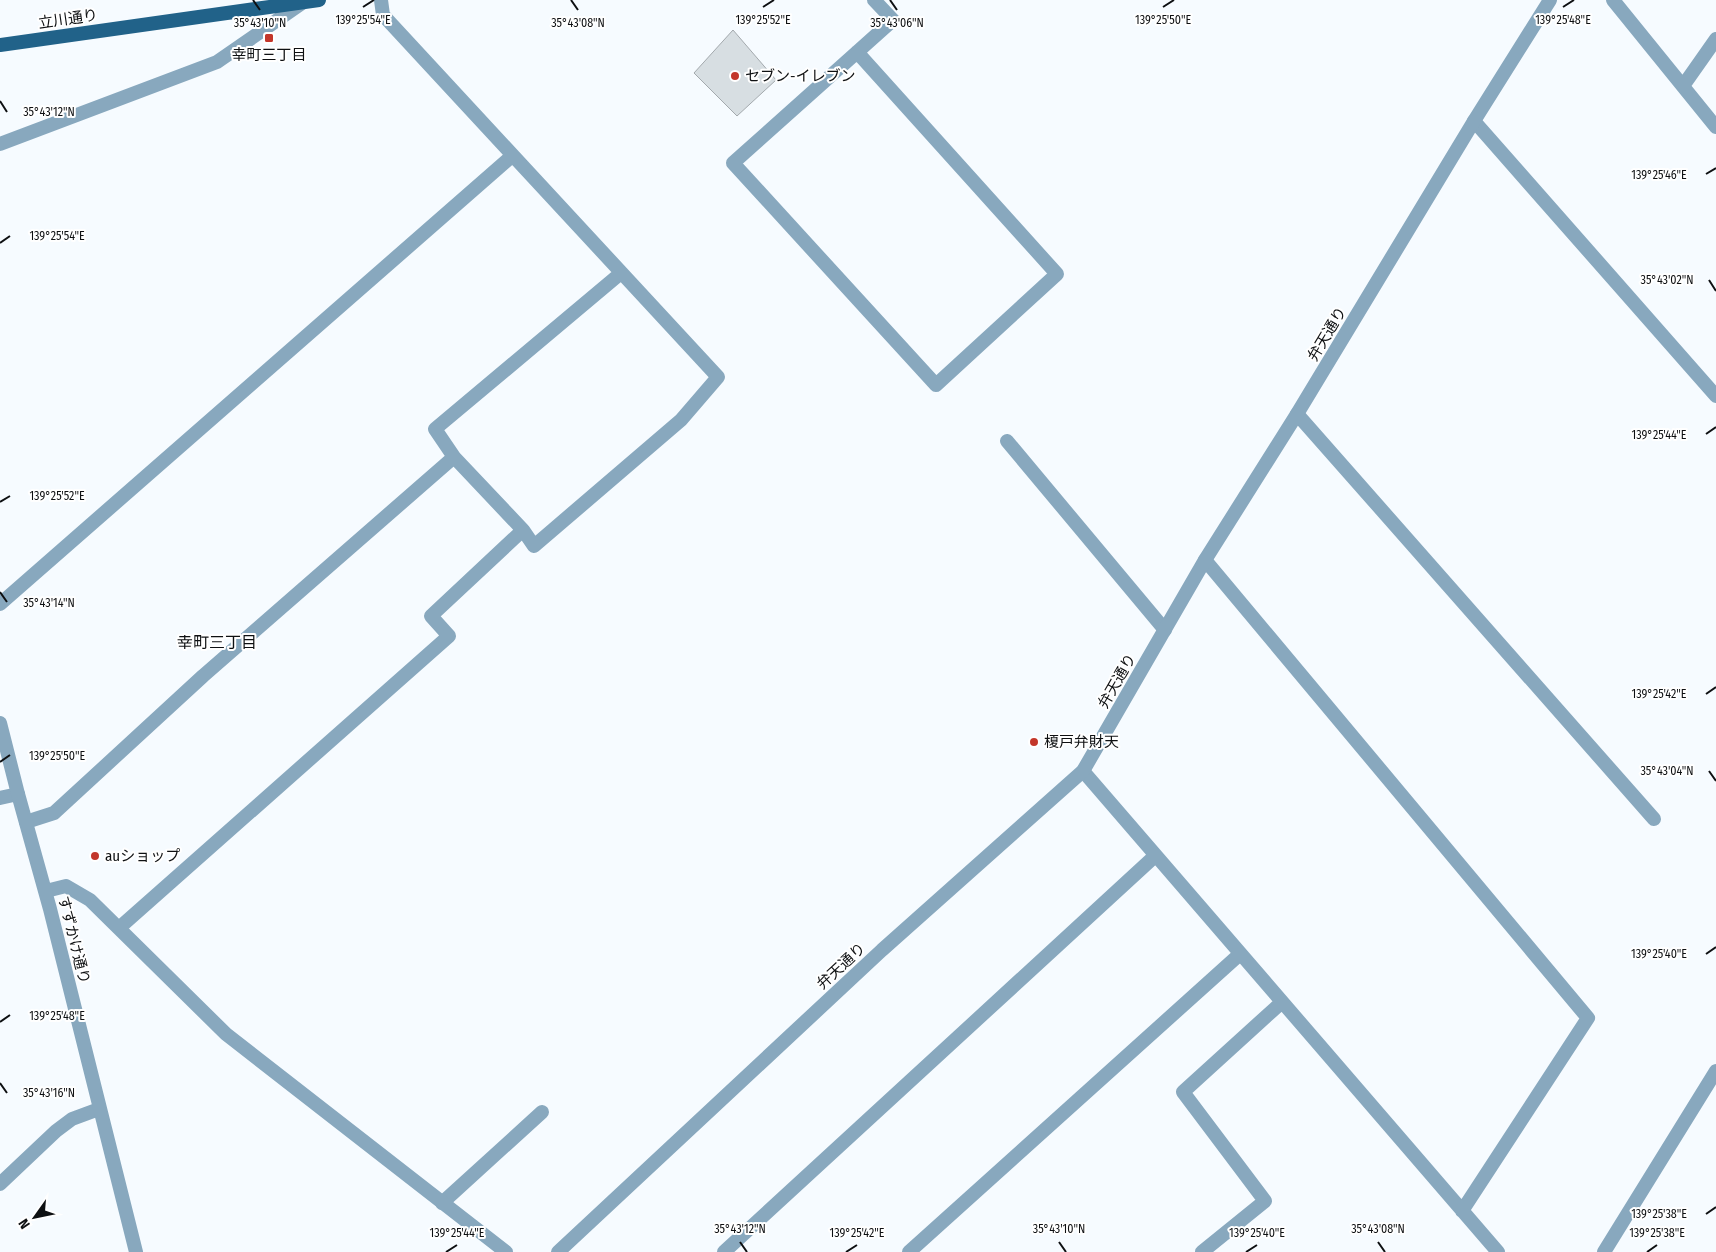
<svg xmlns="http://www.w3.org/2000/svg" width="1716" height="1252" font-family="'Fira Sans Condensed','Noto Sans JP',sans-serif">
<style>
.building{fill:#d7dee2;stroke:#a3a9ad}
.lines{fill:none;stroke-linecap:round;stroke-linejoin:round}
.service{stroke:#88a8be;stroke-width:14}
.minor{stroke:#88a8be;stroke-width:14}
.tertiary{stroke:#88a8be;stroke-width:14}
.primary{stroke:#216289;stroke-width:14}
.ticks{fill:none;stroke:#0e1012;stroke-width:2}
.poi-dot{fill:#c3362a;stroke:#fff;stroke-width:2}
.labels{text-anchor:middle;stroke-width:4;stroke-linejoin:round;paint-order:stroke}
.street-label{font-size:15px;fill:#0e1012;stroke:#fff}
.poi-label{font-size:15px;fill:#0e1012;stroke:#fff;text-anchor:start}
.neighbourhood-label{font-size:16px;fill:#0e1012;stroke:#fff}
.ticks-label{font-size:12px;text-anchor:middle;fill:#0e1012;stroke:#fff;stroke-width:4;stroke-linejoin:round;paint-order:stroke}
</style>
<rect width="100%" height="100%" fill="#f6fbff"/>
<!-- building -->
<path class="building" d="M733 30 776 80 737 116 694 73Z"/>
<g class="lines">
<!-- service -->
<path class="service" d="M0 144 217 62 302 3
M442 1203 542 1112"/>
<!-- minor -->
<path class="minor" d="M381 0 383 15 718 377 681 420 534 546 523 530 454 457
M1613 0 1716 127
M857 52 1057 274 936 385 733 163 893 20 874 0
M1683 86 1716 39
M1474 121 1716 396
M1297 414 1654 819
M1007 441 1165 630
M1205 560 1588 1018 1462 1211
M0 604 512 156
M1083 771 1498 1252
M0 798 18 794
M26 822 54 813 203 676 454 457 435 429 621 273
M46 891 66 886 90 900 226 1034 506 1252
M119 928 449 636 431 616 523 530
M0 1184 56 1131 72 1119 99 1109
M724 1252 1155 856
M909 1252 1240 954
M1202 1252 1265 1201 1183 1092 1282 1002
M1604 1252 1716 1071"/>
<!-- tertiary -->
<path class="tertiary" d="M0 723 18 794 50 909 136 1252
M558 1252 882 950 1083 771 1205 560 1297 414 1474 121 1550 0"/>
<!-- primary -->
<path class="primary" d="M0 45 319 0"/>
</g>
<!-- ticks -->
<path class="ticks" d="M253 0 260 10M571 0 578 10M890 0 897 10M363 7 374 0M763 7 774 0M1163 7 1174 0M1563 7 1574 0M0 101 7 112M1706 174 1716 168M0 243 10 236M1709 280 1716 291M1706 434 1716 427M0 502 10 496M0 592 7 602M1706 694 1716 687M0 762 10 755M1709 771 1716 781M1706 954 1716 947M0 1022 10 1015M0 1083 7 1093M1706 1214 1716 1207M740 1242 747 1252M1059 1242 1066 1252M1378 1242 1385 1252M446 1252 457 1245M846 1252 857 1245M1246 1252 1257 1245M1647 1252 1657 1245"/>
<!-- markers -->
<g class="poi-dot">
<rect x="264" y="33" width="10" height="10" rx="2.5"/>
<circle cx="735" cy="76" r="5"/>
<circle cx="1034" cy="742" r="5"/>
<circle cx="95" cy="856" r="5"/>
</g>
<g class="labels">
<!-- street labels -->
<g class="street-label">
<text transform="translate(68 19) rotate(-8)" y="5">立川通り</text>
<text transform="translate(1327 334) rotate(-59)" y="5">弁天通り</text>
<text transform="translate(1117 681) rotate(-60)" y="5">弁天通り</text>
<text transform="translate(74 940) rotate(76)" y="5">すずかけ通り</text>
<text transform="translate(841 966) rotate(-43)" y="5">弁天通り</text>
</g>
<!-- poi labels -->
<g class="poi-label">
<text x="269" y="60" text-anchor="middle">幸町三丁目</text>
<text x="745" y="81">セブン-イレブン</text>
<text x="1044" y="747">榎戸弁財天</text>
<text x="105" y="861">auショップ</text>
</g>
<!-- neighbourhood labels -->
<g class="neighbourhood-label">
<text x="217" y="648">幸町三丁目</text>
</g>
</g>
<g class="ticks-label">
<text x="1563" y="24">139°25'48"E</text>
<text x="363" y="24">139°25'54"E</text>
<text x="763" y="24">139°25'52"E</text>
<text x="1163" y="24">139°25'50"E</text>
<text x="260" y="27">35°43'10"N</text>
<text x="578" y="27">35°43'08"N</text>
<text x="897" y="27">35°43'06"N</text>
<text x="49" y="116">35°43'12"N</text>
<text x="1659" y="179">139°25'46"E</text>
<text x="57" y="240">139°25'54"E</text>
<text x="1667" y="284">35°43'02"N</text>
<text x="1659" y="439">139°25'44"E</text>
<text x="57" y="500">139°25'52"E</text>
<text x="49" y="607">35°43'14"N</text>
<text x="1659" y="698">139°25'42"E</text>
<text x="57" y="760">139°25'50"E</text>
<text x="1667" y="775">35°43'04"N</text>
<text x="1659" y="958">139°25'40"E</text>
<text x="57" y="1020">139°25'48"E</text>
<text x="49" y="1097">35°43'16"N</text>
<text x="1659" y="1218">139°25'38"E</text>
<text x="740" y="1233">35°43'12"N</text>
<text x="1059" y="1233">35°43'10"N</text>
<text x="1378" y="1233">35°43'08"N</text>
<text x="457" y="1237">139°25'44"E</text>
<text x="857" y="1237">139°25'42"E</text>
<text x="1257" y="1237">139°25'40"E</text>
<text x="1657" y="1237">139°25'38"E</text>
</g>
<!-- north arrow -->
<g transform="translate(35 1217) rotate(237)" stroke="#ffffff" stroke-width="4" paint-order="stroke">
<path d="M0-4L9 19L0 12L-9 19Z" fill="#0e1012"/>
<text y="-8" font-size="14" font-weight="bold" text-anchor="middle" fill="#0e1012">N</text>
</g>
</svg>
